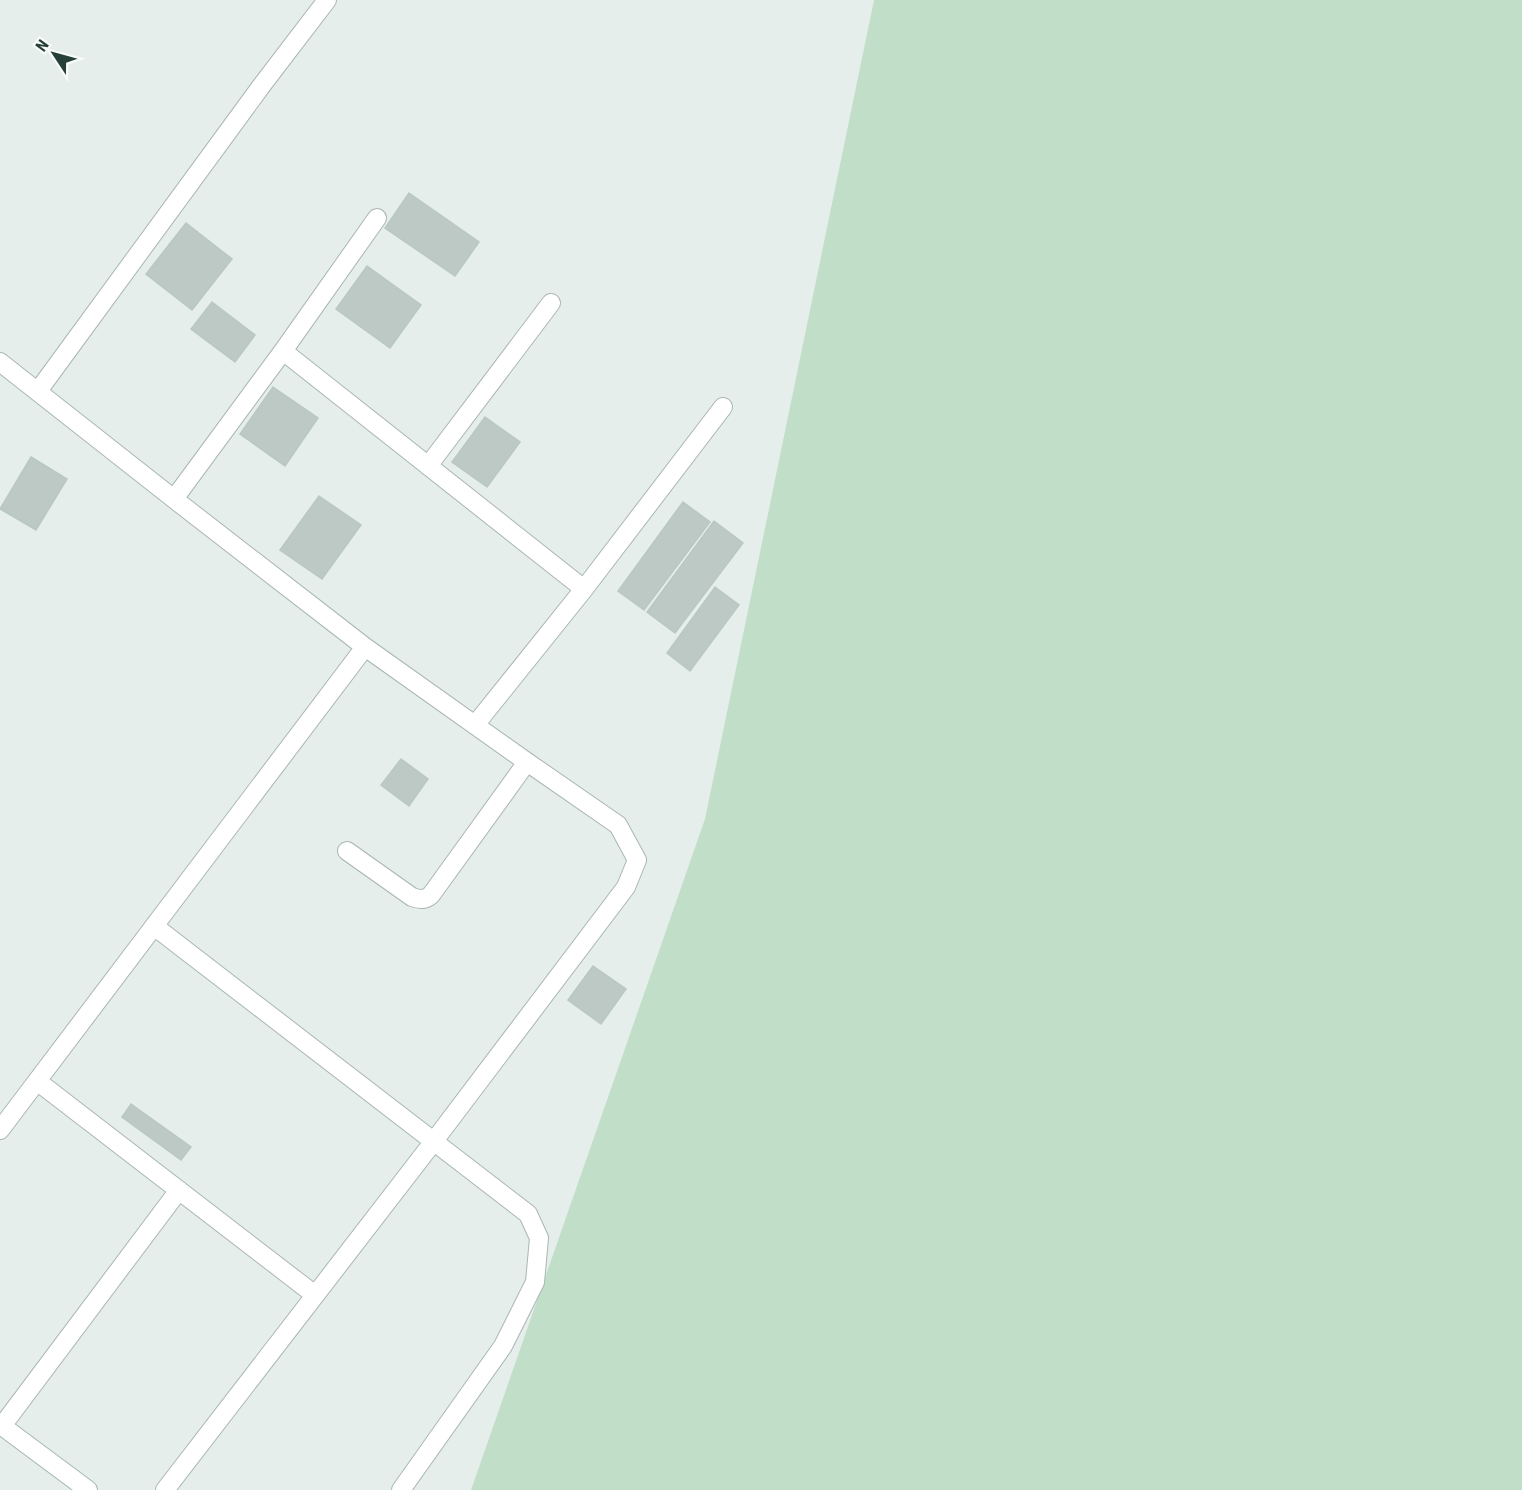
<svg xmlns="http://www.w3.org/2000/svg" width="1522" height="1490" font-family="'Roboto Condensed',sans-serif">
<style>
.green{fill:#c1dec9}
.building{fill:#bcc9c4;stroke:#b9c8c2;stroke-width:1.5}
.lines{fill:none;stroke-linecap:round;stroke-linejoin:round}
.minor-casing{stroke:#a9b6b2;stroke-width:20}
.minor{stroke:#fff;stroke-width:18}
</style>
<rect width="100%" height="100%" fill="#e6eeeb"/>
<!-- green -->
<path class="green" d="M874 0H1522V1490H471L705 819Z"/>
<!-- building -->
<path class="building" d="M409 193 479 242 455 276 385 228Z
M186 223 232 259 192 310 146 274Z
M367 266 421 305 390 348 336 309Z
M212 302 255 335 235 362 191 329Z
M273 387 318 418 285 466 240 434Z
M485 417 520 442 487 487 452 462Z
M31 457 67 479 36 530 0 509Z
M319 496 361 525 322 579 280 550Z
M683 502 710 522 644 610 618 591Z
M714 521 743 543 675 633 647 612Z
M715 587 739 605 690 671 667 653Z
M401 759 428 779 409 806 381 785Z
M593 966 626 989 601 1024 568 1000Z
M131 1104 191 1147 181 1160 122 1117Z"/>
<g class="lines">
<!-- minor casing -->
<g class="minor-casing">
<path id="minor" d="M283 351 584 589
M0 362 174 499 365 647 527 762 618 825 637 860 626 887 434 1141 165 1490
M38 391 262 85 327 0
M428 466 551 303
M174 499 283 351 377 218
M475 725 584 589 723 407
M347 851 412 897C420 900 425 900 431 895L527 762
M154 926 528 1214 539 1238 535 1282 503 1346 401 1490
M37 1081 315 1295
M0 1130 365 647
M88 1490 2 1426 179 1190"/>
</g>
<!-- minor -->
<use href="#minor" class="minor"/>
</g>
<!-- north arrow -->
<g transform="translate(54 54) rotate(306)" stroke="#f7fbf9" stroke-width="4.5" paint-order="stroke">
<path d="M0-4.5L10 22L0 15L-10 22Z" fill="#264039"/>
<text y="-9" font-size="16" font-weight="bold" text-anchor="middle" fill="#264039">N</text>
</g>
</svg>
